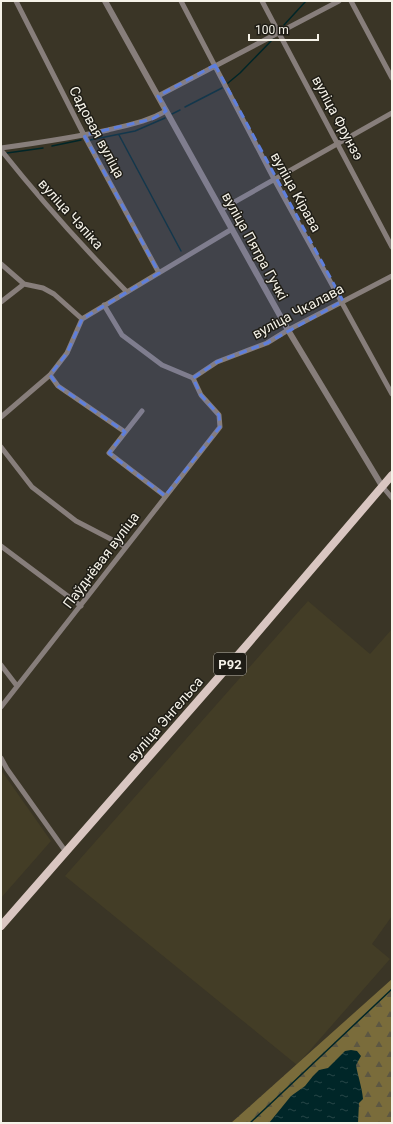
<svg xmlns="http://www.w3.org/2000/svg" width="393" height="1124" font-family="Roboto,sans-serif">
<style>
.built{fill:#433d26}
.forest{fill:url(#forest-firs)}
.water{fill:url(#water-ripples)}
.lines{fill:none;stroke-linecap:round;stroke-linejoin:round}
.stream{stroke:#002628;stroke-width:1.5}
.minor{stroke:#877e7b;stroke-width:5}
.tertiary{stroke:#877e7b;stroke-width:6}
.primary{stroke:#d9c6c1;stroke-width:8}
.marked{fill:#5e7fdd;fill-opacity:0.2;stroke:#5e7fdd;stroke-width:3;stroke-dasharray:8 5;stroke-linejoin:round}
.labels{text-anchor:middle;stroke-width:3;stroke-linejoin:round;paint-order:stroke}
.shield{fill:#1f1d16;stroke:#b5b2a9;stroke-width:1}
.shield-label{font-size:13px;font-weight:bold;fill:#f5f2e8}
.street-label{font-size:14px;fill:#f5f2e8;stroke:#1f1d16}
</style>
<defs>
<pattern id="forest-firs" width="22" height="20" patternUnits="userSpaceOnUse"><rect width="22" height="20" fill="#7a6c3b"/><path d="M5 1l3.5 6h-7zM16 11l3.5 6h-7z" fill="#5d5742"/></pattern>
<pattern id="water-ripples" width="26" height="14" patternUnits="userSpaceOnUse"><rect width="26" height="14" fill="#002628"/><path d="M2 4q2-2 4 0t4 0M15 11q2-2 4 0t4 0" fill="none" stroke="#264647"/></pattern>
</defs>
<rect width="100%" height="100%" fill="#3a3526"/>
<!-- built -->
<path class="built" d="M308 601 370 654 392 629V916L372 944 390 959 297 1065 65 876Z
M1 770 51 841 1 898Z"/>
<!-- forest -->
<path class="forest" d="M392 979V1123H231Z"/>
<!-- water -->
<path class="water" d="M351 1050 357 1051 361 1056 356 1065C358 1077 362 1087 363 1099L359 1103 358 1123H269L291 1096 305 1086 313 1076 319 1070 328 1068 345 1051Z"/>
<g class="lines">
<!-- stream -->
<path class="stream" d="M284 25 306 1
M228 83 240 73 273 39
M185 107 222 88
M172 114 180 110
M119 135 181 251
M90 140 135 131 165 118
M52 146 81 140
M7 153 43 148
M250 1123 392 989"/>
<!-- minor -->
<path class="minor" d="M16 1 84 135 159 273
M181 1 274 179 392 394
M262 1 392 247
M351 1 392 78
M158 96 339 1
M1 148C37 143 72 138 108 130 128 125 147 122 166 111
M1 150C40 199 82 246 126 291
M222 209 392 113
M1 264 24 284 43 288 54 294 82 319
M1 302 24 284
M50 375 58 386 125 432
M193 378 217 362 267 343 288 330 392 276
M142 411 109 453 165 496
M1 417 50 375 67 353 82 319 232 229
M1 447 32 487 76 521 126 547
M382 486 392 498
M1 546 81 606
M1 665 17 686
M1 707 220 427 219 415 201 395 193 378 162 365 122 335 104 305
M1 758 7 769 66 852"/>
<!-- tertiary -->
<path class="tertiary" d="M105 1 288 330 382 486"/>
<!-- primary -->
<path class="primary" d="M1 926 246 646 392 475"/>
</g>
<!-- marked area -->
<path class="marked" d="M215 65 343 301 267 343 217 362 193 378 201 395 219 415 220 427 165 496 109 453 125 432 58 386 50 375 67 353 82 319 159 273 84 135 152 119 166 111 158 96Z"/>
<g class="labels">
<!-- shield labels -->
<rect class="shield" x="214" y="653" width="32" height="22" rx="3"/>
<g class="shield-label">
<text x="230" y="669">Р92</text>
</g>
<!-- street labels -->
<g class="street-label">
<text transform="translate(338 118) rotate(62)" y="5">вуліца Фрунзэ</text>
<text transform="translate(97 132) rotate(62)" y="5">Садовая вуліца</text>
<text transform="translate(296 192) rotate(61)" y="5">вуліца Кірава</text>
<text transform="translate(71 214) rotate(48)" y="5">вуліца Чэпіка</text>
<text transform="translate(255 246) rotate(61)" y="5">вуліца Пятра Гучкі</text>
<text transform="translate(298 311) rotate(-28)" y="5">вуліца Чкалава</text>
<text transform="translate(101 560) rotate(-53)" y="5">Паўднёвая вуліца</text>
<text transform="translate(165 719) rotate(-49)" y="5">вуліца Энгельса</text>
</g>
</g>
<!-- border -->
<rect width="393" height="1124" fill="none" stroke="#f5f2e8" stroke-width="4"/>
<!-- scale -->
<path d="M249 34v6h69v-6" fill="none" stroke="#f5f2e8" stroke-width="2"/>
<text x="255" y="34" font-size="12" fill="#f5f2e8" stroke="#1f1d16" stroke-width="3" paint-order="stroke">100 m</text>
</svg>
